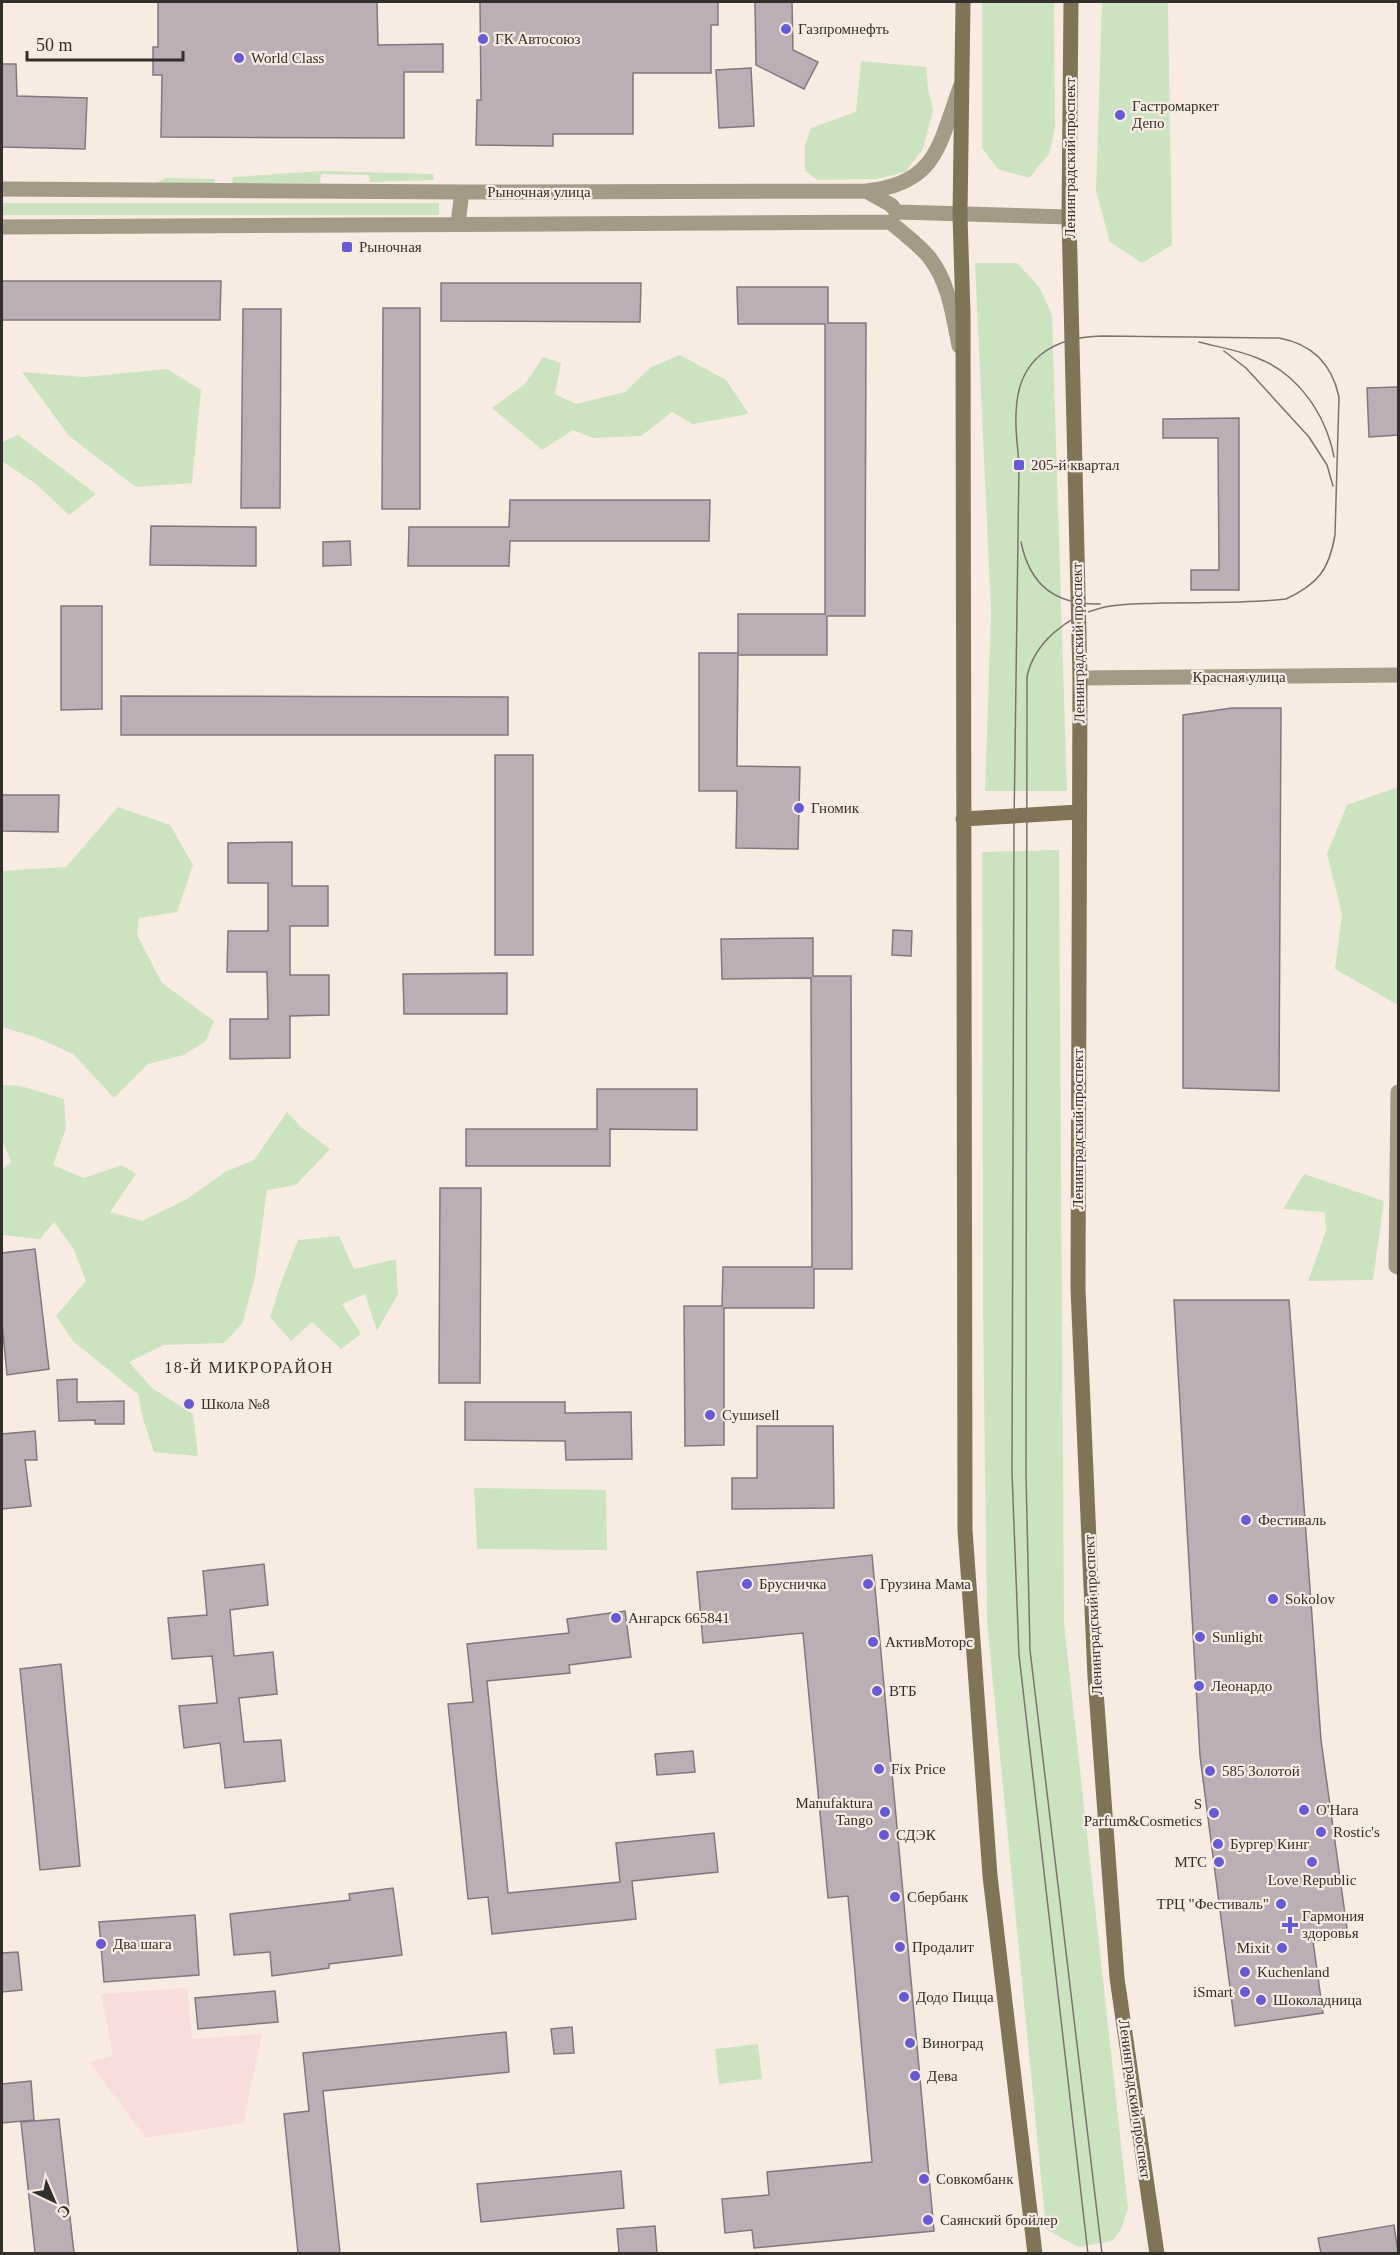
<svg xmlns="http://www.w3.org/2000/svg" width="1400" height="2255" font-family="Georgia,serif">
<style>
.commercial{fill:#f8dddd}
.green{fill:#cce3c2}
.building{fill:#bbaeb5;stroke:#84777f;stroke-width:1.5}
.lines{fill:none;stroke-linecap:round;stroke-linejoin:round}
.minor{stroke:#a39b88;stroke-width:15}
.tertiary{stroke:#a39b88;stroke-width:15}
.secondary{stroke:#7f7457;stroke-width:15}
.tram{stroke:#7b746e;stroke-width:1.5}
.poi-dot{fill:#665bd4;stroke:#f8ece2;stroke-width:2}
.labels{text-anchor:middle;stroke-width:4.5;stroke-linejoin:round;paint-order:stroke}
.poi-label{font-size:15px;fill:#332f2b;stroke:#f8ece2;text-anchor:start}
.street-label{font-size:15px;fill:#332f2b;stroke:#f8ece2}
.neighbourhood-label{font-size:16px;letter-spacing:1.5px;fill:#332f2b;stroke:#f8ece2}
</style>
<rect width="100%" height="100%" fill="#f8ece2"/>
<!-- commercial -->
<path class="commercial" d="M187 1988 192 2039 262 2034 243 2123 146 2138 89 2062 113 2056 101 1994Z"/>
<!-- green -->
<path class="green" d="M982 2H1054L1055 128 1049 154 1029 178 998 169 982 148Z
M1102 2H1168L1172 245 1142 263 1110 242 1096 191Z
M861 61 926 67 928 88 933 110 923 149 905 172 877 179 818 180 805 171V145L811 128 856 112Z
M321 171 433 174 434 180 370 182 369 175 321 174 320 183 232 184 233 177Z
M166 178 215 179V184L152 185Z
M2 203H439V215H2Z
M975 263H1017L1040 288 1052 315 1067 791H985L991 611Z
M680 355 726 380 749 414 693 424 672 412 641 436 593 438 573 430 542 450 492 408 525 384 543 357 561 363 555 394 576 404 625 392 651 367Z
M167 369 201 390 192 483 136 487 69 436 22 372 84 377Z
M18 435 96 494 69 515 36 484 2 461V442Z
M1398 787V1005L1335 969 1342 914 1327 854 1347 805Z
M118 807 170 825 193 865 177 912 139 918 137 935 162 983 214 1021 206 1041 184 1055 148 1064 114 1098 73 1054 38 1038 2 1027V871L66 867Z
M1059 850 1064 1623 1128 2208 1121 2230 1112 2241 1078 2247 1046 2229 987 1622 983 1312 982 852Z
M2 1085 21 1086 64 1099 66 1128 53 1165 84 1178 122 1165 136 1174 110 1212 142 1221 187 1199 225 1172 254 1160 287 1112 302 1128 330 1149 296 1185 267 1190 255 1277 242 1324 224 1343 164 1345 129 1362 152 1388 193 1414 198 1456 154 1452 143 1419 138 1394 73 1341 56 1316 86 1281 73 1248 54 1222 40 1239 2 1235V1169L11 1162 2 1139Z
M1304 1174 1384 1201 1373 1280 1308 1281 1326 1231 1325 1212 1283 1209Z
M339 1236 354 1269 396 1259 398 1294 377 1331 365 1294 342 1304 361 1334 341 1349 312 1322 291 1341 270 1317 283 1277 298 1240Z
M474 1488 606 1490 607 1550 477 1549Z
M758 2044 762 2079 719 2084 715 2049Z"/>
<!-- building -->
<path class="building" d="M158 2H377L378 45 443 44V72H404V138L161 137 162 75H153V47H158Z
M480 2H718V25H711V73H633V134H553V146L476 145 477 100H481Z
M755 2H792L793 50 818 62 804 89 756 65Z
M2 64H16L17 96 87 98 85 149 2 147Z
M751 68 754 126 719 128 716 70Z
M2 281H221L220 320H2Z
M441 283H641L640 322 441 321Z
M737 287H828V323H866L865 616H827V655H738L737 766 800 767 798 849 736 848 737 791H699V653H738V614H825V324H738Z
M383 308H420V509H382Z
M243 309H281L280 508H241Z
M1398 387V435L1369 437 1367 388Z
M1239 418V590H1191V570H1219L1218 438H1163V419Z
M510 500H710L709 541H510L509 566H408L409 527H509Z
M151 526 256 527V566L150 565Z
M350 541 351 565 323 566V542Z
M61 606H102V709L61 710Z
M121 696 508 697V735H121Z
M1232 708H1281L1279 1091 1183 1088V715Z
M495 755H533V955H495Z
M2 795H59L58 832 2 831Z
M292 842V886H328V926H290V975H329V1015L290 1016V1058L230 1059V1019H268L267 972H227L228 931H268V883H228V843Z
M893 930 912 931 911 956 892 955Z
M813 938V976H851L852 1269H814V1308H724V1445L685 1446 684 1306H722L723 1267H812L811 978 722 979 721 939Z
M507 973V1014H404L403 974Z
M597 1089H697V1130L610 1129V1166H466V1129H597Z
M440 1188H481L480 1383H439Z
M35 1249 49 1369 7 1375 2 1323V1253Z
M1174 1300H1289L1321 1740 1348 1936 1313 1941 1323 2013 1235 2026 1200 1756Z
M77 1379V1402L124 1401V1424H95V1420L59 1421 57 1380Z
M465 1402H565V1413L631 1412 632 1459 566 1460 565 1441 465 1440Z
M757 1426H833L834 1508 732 1509V1478H757Z
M35 1431 37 1460H25L31 1506 2 1509V1434Z
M872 1555 934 2231 754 2248 752 2230 725 2233 722 2199 769 2195 767 2172 872 2162 848 1896 828 1898 803 1633 703 1643 697 1572Z
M264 1564 268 1605 230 1610 234 1656 273 1652 277 1694 239 1698 244 1742 281 1740 285 1781 225 1788 220 1743 184 1748 179 1706 217 1703 212 1656 172 1659 168 1618 207 1615 203 1571Z
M625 1611 631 1657 569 1665 570 1673 487 1681 508 1893 620 1882 616 1843 714 1833 718 1872 632 1881 636 1919 492 1934 488 1897 468 1899 448 1704 473 1702 467 1644 569 1633 567 1619Z
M61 1664 80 1866 40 1870 20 1669Z
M693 1751 695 1772 657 1775 655 1754Z
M393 1888 402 1955 329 1964V1968L272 1976 270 1952 234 1955 230 1914 350 1900 349 1894Z
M195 1915 199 1975 104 1982 99 1922Z
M18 1952 22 1990 2 1992V1953Z
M275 1991 278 2022 198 2029 195 1998Z
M572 2027 574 2053 554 2054 551 2029Z
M506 2032 509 2072 323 2091 340 2253H298L284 2114 309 2111 303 2053Z
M31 2081 34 2120 2 2123V2084Z
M59 2119 74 2253H35L21 2122Z
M621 2171 624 2208 481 2222 477 2184Z
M1394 2225 1398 2253H1321L1318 2238Z
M655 2226 657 2253H619L617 2229Z"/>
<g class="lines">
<!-- minor -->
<path class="minor" d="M1080 678 1398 675
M1398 1092 1396 1266 1398 1267"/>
<!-- tertiary -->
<path class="tertiary" d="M2 189 462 192 866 191C938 184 939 143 961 85
M866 191 891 205 897 212 1069 217
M890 222C903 233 918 244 929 257 949 282 953 316 959 346
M458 223 462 192
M2 227 890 222"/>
<!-- secondary -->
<path class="secondary" d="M963 2 960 215 963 314 965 1530 990 1876 1035 2254
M1071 2 1069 217 1080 678 1078 1289 1095 1677 1117 1978 1157 2254
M963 819 1078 812"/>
<!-- tram -->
<path class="tram" d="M1199 342C1218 347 1238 350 1257 358 1298 373 1326 415 1334 457
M1224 351 1246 368 1309 437 1327 465 1333 486
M1021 542C1030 586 1056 605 1100 604
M1088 2254 1019 1655 1012 1473 1014 824 1019 465C1018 448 1015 431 1016 414 1017 359 1052 337 1102 336L1279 338C1312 344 1332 364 1339 397L1335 535C1329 570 1318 584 1286 599 1245 604 1203 602 1161 603 1141 604 1121 603 1101 608 1068 616 1034 642 1027 677L1026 1475 1030 1650 1102 2254"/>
</g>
<!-- markers -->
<g class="poi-dot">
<circle cx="786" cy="29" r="6"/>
<circle cx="483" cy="39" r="6"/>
<circle cx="239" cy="58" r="6"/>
<circle cx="1120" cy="115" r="6"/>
<rect x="341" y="241" width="12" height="12" rx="3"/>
<rect x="1013" y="459" width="12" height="12" rx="3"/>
<circle cx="799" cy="808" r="6"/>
<circle cx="189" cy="1404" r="6"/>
<circle cx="710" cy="1415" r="6"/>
<circle cx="1246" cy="1520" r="6"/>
<circle cx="747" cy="1584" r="6"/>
<circle cx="868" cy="1584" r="6"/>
<circle cx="1273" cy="1599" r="6"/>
<circle cx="616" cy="1618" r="6"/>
<circle cx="1200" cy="1637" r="6"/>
<circle cx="873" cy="1642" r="6"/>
<circle cx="1199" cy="1686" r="6"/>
<circle cx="877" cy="1691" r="6"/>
<circle cx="879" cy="1769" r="6"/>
<circle cx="1210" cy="1771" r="6"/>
<circle cx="1304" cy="1810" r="6"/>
<circle cx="885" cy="1812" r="6"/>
<circle cx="1214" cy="1813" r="6"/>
<circle cx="1321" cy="1832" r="6"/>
<circle cx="884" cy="1835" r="6"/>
<circle cx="1218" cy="1844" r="6"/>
<circle cx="1219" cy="1862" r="6"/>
<circle cx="1312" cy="1862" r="6"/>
<circle cx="895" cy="1897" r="6"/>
<circle cx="1281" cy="1904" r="6"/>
<path d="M1287 1916h6v6h6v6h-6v6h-6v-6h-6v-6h6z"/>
<circle cx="101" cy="1944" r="6"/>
<circle cx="900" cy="1947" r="6"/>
<circle cx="1282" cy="1948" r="6"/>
<circle cx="1245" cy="1972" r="6"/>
<circle cx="1245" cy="1992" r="6"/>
<circle cx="904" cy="1997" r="6"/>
<circle cx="1261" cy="2000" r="6"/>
<circle cx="910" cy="2043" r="6"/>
<circle cx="915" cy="2076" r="6"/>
<circle cx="924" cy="2179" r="6"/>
<circle cx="928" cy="2220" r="6"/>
</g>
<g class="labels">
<!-- poi labels -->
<g class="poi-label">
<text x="798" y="34">Газпромнефть</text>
<text x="495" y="44">ГК Автосоюз</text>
<text x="251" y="63">World Class</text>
<text x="1132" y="111">Гастромаркет<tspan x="1132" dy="17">Депо</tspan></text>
<text x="359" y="252">Рыночная</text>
<text x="1031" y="470">205-й квартал</text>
<text x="811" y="813">Гномик</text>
<text x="201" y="1409">Школа №8</text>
<text x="722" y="1420">Сушиsell</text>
<text x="1258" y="1525">Фестиваль</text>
<text x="759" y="1589">Брусничка</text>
<text x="880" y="1589">Грузина Мама</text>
<text x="1285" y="1604">Sokolov</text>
<text x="628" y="1623">Ангарск 665841</text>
<text x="1212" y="1642">Sunlight</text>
<text x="885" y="1647">АктивМоторс</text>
<text x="1211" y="1691">Леонардо</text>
<text x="889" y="1696">ВТБ</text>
<text x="891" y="1774">Fix Price</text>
<text x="1222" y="1776">585 Золотой</text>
<text x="873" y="1808" text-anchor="end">Manufaktura<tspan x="873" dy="17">Tango</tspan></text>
<text x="1202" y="1809" text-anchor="end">S<tspan x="1202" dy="17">Parfum&amp;Cosmetics</tspan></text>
<text x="1316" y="1815">O'Hara</text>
<text x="1333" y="1837">Rostic's</text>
<text x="896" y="1840">СДЭК</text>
<text x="1230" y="1849">Бургер Кинг</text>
<text x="1207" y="1867" text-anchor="end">МТС</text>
<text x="1312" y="1885" text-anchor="middle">Love Republic</text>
<text x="907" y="1902">Сбербанк</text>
<text x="1269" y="1909" text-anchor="end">ТРЦ "Фестиваль"</text>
<text x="1302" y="1921">Гармония<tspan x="1302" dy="17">здоровья</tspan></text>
<text x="113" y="1949">Два шага</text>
<text x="912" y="1952">Продалит</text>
<text x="1270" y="1953" text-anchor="end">Mixit</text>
<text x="1257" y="1977">Kuchenland</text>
<text x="1233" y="1997" text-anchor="end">iSmart</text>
<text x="916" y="2002">Додо Пицца</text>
<text x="1273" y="2005">Шоколадница</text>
<text x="922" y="2048">Виноград</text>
<text x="927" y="2081">Дева</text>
<text x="936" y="2184">Совкомбанк</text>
<text x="940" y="2225">Саянский бройлер</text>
</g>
<!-- street labels -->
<g class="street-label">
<text transform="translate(1070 158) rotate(-90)" y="5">Ленинградский проспект</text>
<text x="539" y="197">Рыночная улица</text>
<text transform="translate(1078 643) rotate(-91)" y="5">Ленинградский проспект</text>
<text x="1239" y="682">Красная улица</text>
<text transform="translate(1078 1129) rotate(-90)" y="5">Ленинградский проспект</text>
<text transform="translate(1093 1615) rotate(-93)" y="5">Ленинградский проспект</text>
<text transform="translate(1135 2099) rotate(82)" y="5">Ленинградский проспект</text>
</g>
<!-- neighbourhood labels -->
<g class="neighbourhood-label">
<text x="249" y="1373">18-Й МИКРОРАЙОН</text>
</g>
</g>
<!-- border -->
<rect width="1400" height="2255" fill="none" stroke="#332f2b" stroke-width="6"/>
<!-- north arrow -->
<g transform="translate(54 2201) rotate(136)" stroke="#f8ece2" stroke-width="4.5" paint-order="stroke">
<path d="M0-4.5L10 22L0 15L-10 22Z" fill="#332f2b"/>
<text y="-9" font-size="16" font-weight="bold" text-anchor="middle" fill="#332f2b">С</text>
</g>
<!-- scale -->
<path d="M27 51v9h156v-9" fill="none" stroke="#332f2b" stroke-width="3"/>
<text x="36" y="51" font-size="18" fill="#332f2b" stroke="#f8ece2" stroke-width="4.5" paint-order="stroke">50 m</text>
</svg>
